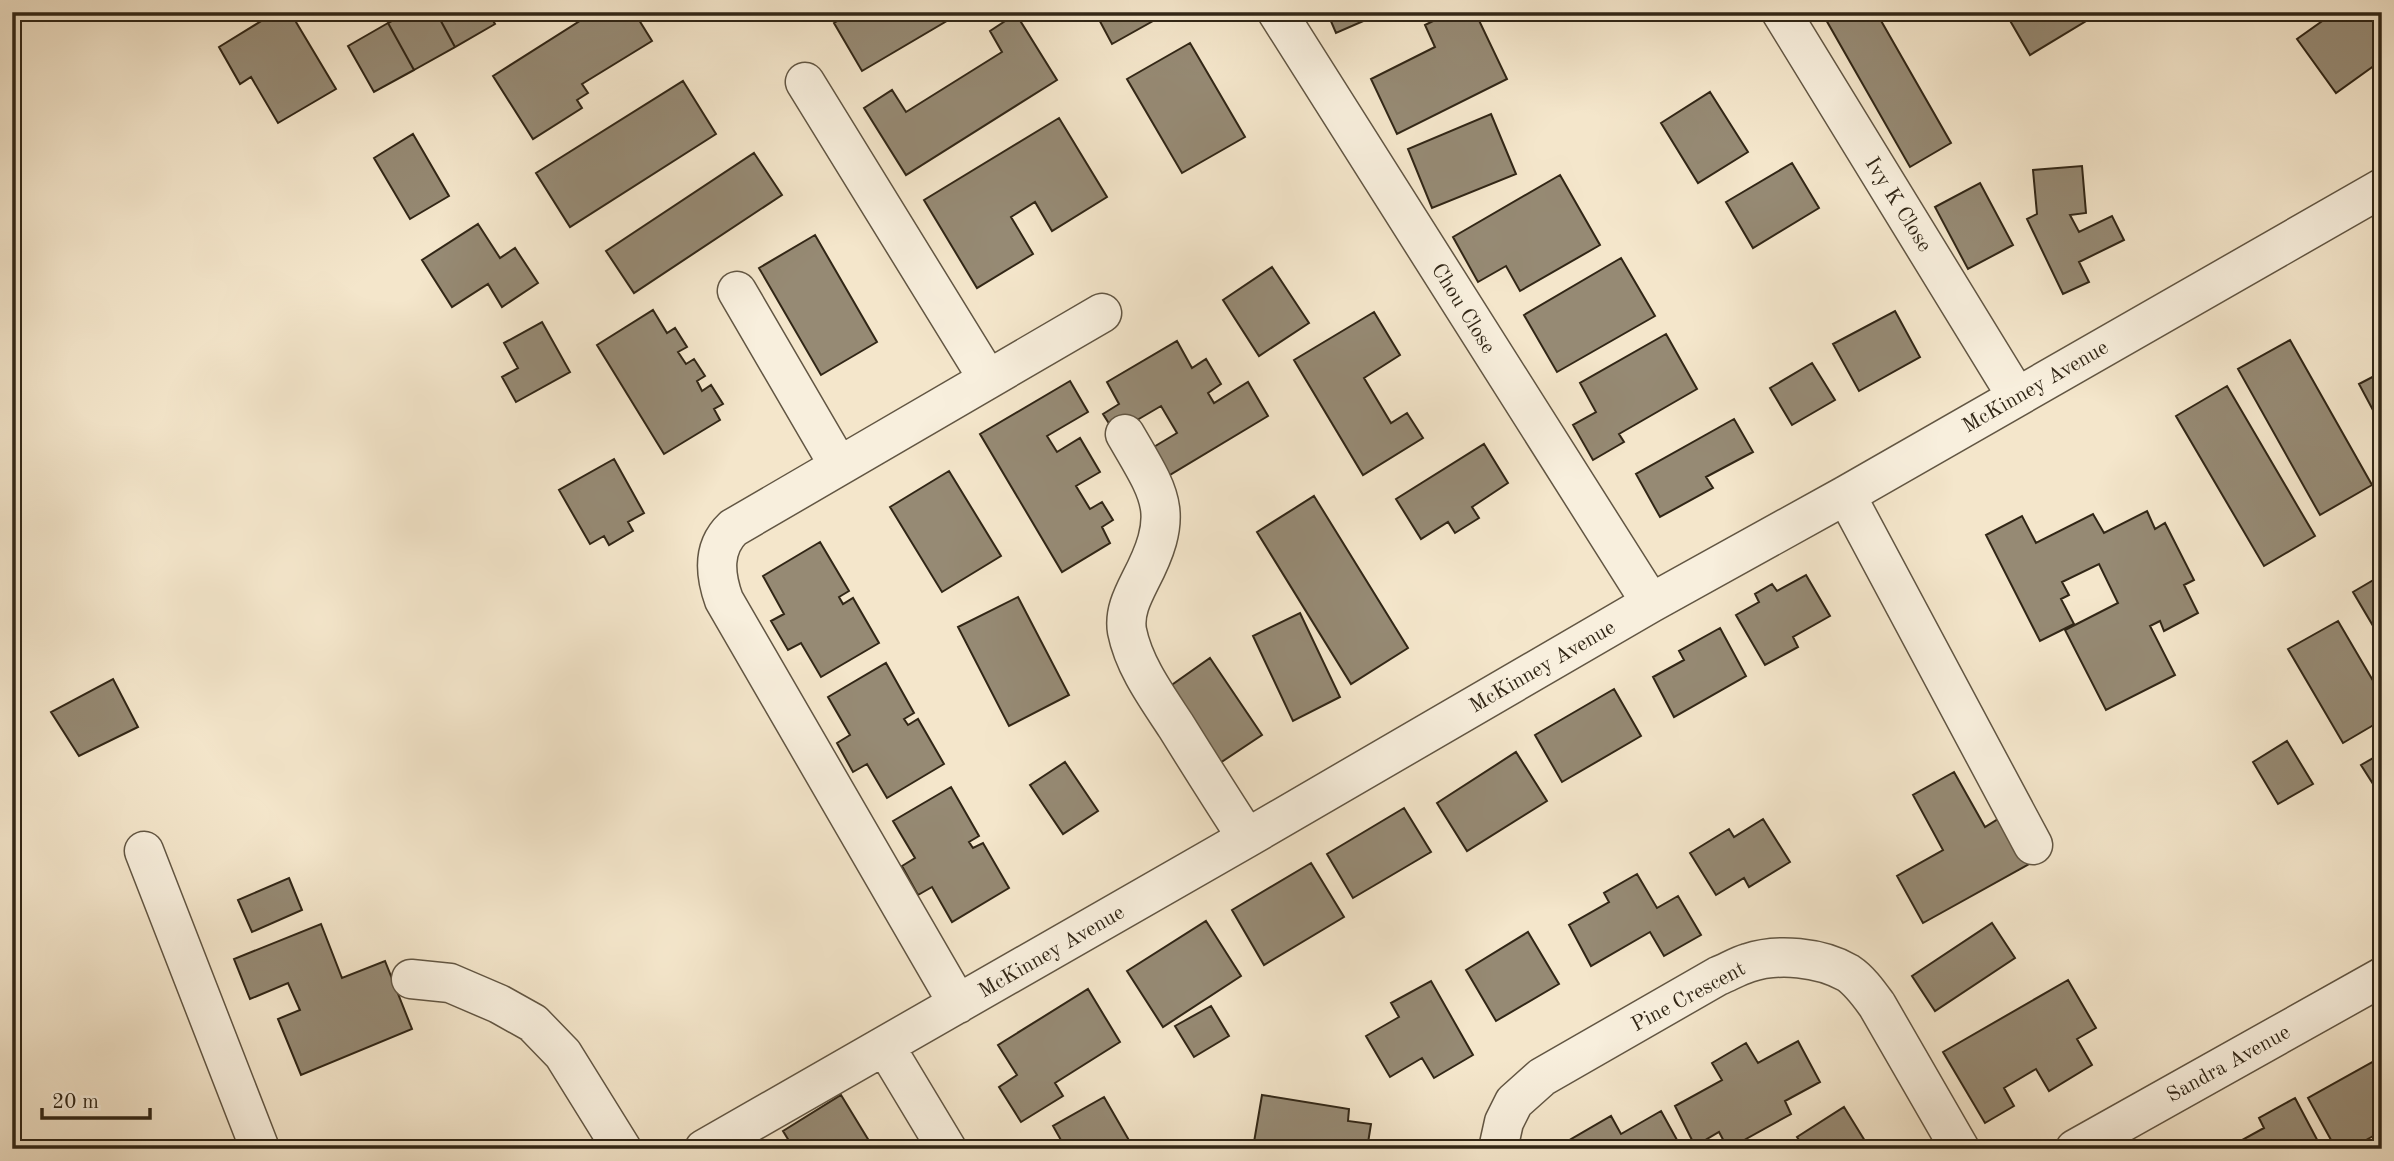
<svg xmlns="http://www.w3.org/2000/svg" width="2394" height="1161" font-family="'Old Standard TT',serif">
<style>
.building{fill:#968a74;stroke:#312616;stroke-width:2}
.lines{fill:none;stroke-linecap:round;stroke-linejoin:round}
.minor-casing{stroke:#625643;stroke-width:41}
.minor{stroke:#f8efdd;stroke-width:38}
.labels{text-anchor:middle;stroke-width:5;stroke-linejoin:round;paint-order:stroke}
.street-label{font-size:21px;fill:#312616;stroke:#f8efdd}
</style>
<rect width="100%" height="100%" fill="#f4e6cb"/>
<filter id="stains"><feTurbulence type="fractalNoise" baseFrequency=".00286" numOctaves="4"/><feColorMatrix values="0 0 0 0 .2 0 0 0 0 .09 0 0 0 0 .02 0 0 0 .5 -.17"/></filter>
<radialGradient id="worn" r=".72"><stop offset=".6" stop-color="#630" stop-opacity="0"/><stop offset="1" stop-color="#630" stop-opacity=".3"/></radialGradient>
<!-- building -->
<path class="building" d="M276 12H290L336 89 278 123 251 77 240 84 219 47Z
M408 12H436L455 47 414 70 388 23Z
M436 12H488L495 24 455 47Z
M594 12H634L652 41 582 84 588 93 577 100 582 108 533 139 493 76Z
M852 12H962L862 71 834 23Z
M1095 12H1169L1112 44Z
M1327 12H1384L1336 33Z
M1451 12H1475L1507 79 1397 134 1371 79 1435 47 1425 25Z
M1835 12H1876L1951 143 1910 167 1825 18Z
M2005 12H2101L2030 55Z
M2335 12 2382 14V60L2336 93 2297 39Z
M1016 14 1057 80 906 175 864 108 892 90 906 112 1002 52 990 31Z
M388 23 414 70 374 92 348 46Z
M1190 43 1245 137 1182 173 1127 79Z
M683 81 716 134 570 227 536 173Z
M1710 92 1748 152 1698 183 1661 123Z
M1491 114 1516 174 1432 208 1408 149Z
M1059 118 1107 197 1052 231 1035 202 1011 217 1033 254 977 288 924 200Z
M413 134 449 196 410 219 374 158Z
M754 153 782 195 634 293 606 251Z
M1792 163 1819 208 1753 248 1726 202Z
M2082 166 2086 213 2070 215 2079 232 2112 216 2124 240 2079 262 2089 282 2063 294 2027 219 2037 214 2033 170Z
M1560 175 1600 245 1520 291 1506 266 1478 282 1453 237Z
M1980 183 2013 245 1968 269 1935 207Z
M478 224 500 258 515 248 538 283 502 307 488 284 452 307 422 260Z
M815 235 877 342 821 375 759 268Z
M1621 258 1655 316 1557 372 1524 315Z
M1272 267 1309 323 1259 356 1223 300Z
M653 310 667 333 675 328 687 347 678 352 686 364 694 359 705 376 697 381 702 391 711 385 723 404 714 409 720 420 664 454 597 345Z
M1895 311 1920 357 1859 391 1833 344Z
M1374 312 1400 355 1364 378 1391 423 1407 413 1423 438 1363 475 1294 360Z
M542 322 570 372 516 402 502 377 518 368 504 343Z
M1666 334 1697 389 1619 434 1624 442 1593 460 1573 425 1596 412 1580 383Z
M2290 340 2372 485 2320 515 2238 369Z
M1177 341 1192 368 1206 359 1221 384 1208 393 1214 403 1248 382 1268 416 1168 476 1152 448 1177 433 1161 406 1115 433 1103 414 1119 404 1107 382Z
M1812 363 1835 400 1792 425 1770 388Z
M2382 372V427L2359 384Z
M1070 381 1088 412 1047 436 1057 452 1080 438 1100 472 1076 486 1090 509 1102 502 1113 520 1102 527 1110 543 1062 572 980 434Z
M2227 386 2315 536 2264 566 2176 416Z
M1734 419 1753 452 1706 477 1713 488 1660 517 1636 474Z
M1484 444 1508 483 1472 507 1479 518 1455 533 1448 522 1421 539 1396 499Z
M614 459 644 513 628 522 633 531 609 545 604 536 590 544 559 490Z
M949 471 1001 556 942 592 890 507Z
M1314 496 1408 648 1351 684 1257 532Z
M2147 511 2155 529 2165 523 2194 580 2184 585 2198 613 2164 631 2160 621 2150 626 2175 675 2106 710 2065 630 2118 603 2099 564 2062 582 2069 595 2061 599 2074 624 2040 641 1986 535 2022 516 2036 543 2093 514 2104 533Z
M820 542 849 591 839 597 843 604 853 598 879 643 821 677 801 643 788 650 771 621 784 614 763 576Z
M1806 575 1830 616 1793 637 1798 647 1765 665 1736 615 1759 602 1755 594 1772 584 1777 591Z
M2382 575V641L2353 592Z
M1018 597 1069 695 1009 726 958 627Z
M1300 613 1340 697 1293 721 1253 636Z
M2338 621 2382 696V720L2343 743 2288 649Z
M1720 628 1746 676 1674 717 1653 677 1684 660 1679 651Z
M1210 658 1262 735 1217 765 1166 689Z
M886 663 914 713 904 719 908 725 918 719 944 764 887 798 867 764 853 772 837 743 850 735 828 697Z
M113 679 138 727 79 756 51 712Z
M1614 689 1641 736 1562 782 1535 735Z
M2287 741 2313 784 2278 804 2253 762Z
M1516 752 1547 801 1467 851 1437 803Z
M2382 753V798L2361 765Z
M1065 762 1098 811 1063 834 1030 785Z
M1954 772 1985 827 2003 816 2029 864 1923 923 1897 876 1943 850 1913 795Z
M951 787 979 836 969 842 973 848 983 843 1009 888 952 922 932 887 918 895 902 866 915 858 893 821Z
M1404 808 1431 852 1353 898 1327 854Z
M1763 819 1790 862 1749 887 1744 878 1716 895 1690 853 1729 829 1734 837Z
M1311 863 1344 917 1264 965 1232 910Z
M1637 874 1657 908 1678 896 1701 935 1664 956 1650 932 1591 966 1569 925 1609 902 1604 893Z
M289 878 302 910 252 932 238 900Z
M1206 921 1241 976 1163 1027 1127 971Z
M1992 923 2015 958 1935 1011 1912 976Z
M321 924 342 978 385 961 412 1029 301 1075 278 1019 300 1010 288 983 250 999 234 959Z
M1528 932 1559 984 1496 1021 1466 970Z
M2068 980 2096 1028 2077 1039 2092 1065 2049 1091 2036 1069 2004 1088 2014 1106 1985 1123 1943 1052Z
M1431 981 1473 1055 1434 1078 1422 1058 1390 1077 1366 1036 1399 1017 1391 1003Z
M1088 989 1120 1042 1055 1083 1063 1096 1021 1122 999 1087 1017 1075 998 1045Z
M1211 1006 1229 1036 1194 1057 1175 1026Z
M1798 1041 1820 1082 1785 1101 1791 1114 1728 1149 1719 1132 1695 1146 1675 1106 1722 1080 1712 1063 1746 1043 1758 1063Z
M2378 1059 2382 1067V1131L2350 1149H2336L2308 1098Z
M841 1095 874 1149H794L783 1131Z
M1262 1095 1349 1109 1348 1121 1371 1124 1367 1149 1253 1148Z
M1104 1097 1134 1149H1066L1053 1126Z
M2295 1098 2322 1149H2233L2231 1146 2264 1128 2259 1118Z
M1844 1107 1870 1149H1805L1797 1137Z
M1661 1111 1682 1149H1554L1611 1116 1621 1134Z"/>
<g class="lines">
<!-- minor casing -->
<g class="minor-casing">
<path id="minor" d="M1277 12 1651 603
M1781 12 2017 397
M805 82 988 379
M737 291 839 466
M1125 434C1161 496 1176 512 1140 581 1132 597 1124 613 1127 631 1134 666 1157 697 1176 726 1199 763 1223 801 1247 838
M1846 495 2033 845
M144 851 260 1149
M411 979 450 983 499 1004 533 1023 563 1054 622 1149
M958 1004 724 600C715 575 712 548 733 528L1102 313
M885 1046 947 1149
M704 1149 1247 838 1651 603 1846 495 2382 188
M1498 1149 1504 1122 1514 1102 1542 1077 1718 976C1728 972 1738 966 1748 963 1778 953 1820 957 1848 973 1860 981 1869 994 1877 1005L1960 1149
M2075 1149 2382 977"/>
</g>
<!-- minor -->
<use href="#minor" class="minor"/>
</g>
<g class="labels">
<!-- street labels -->
<g class="street-label">
<text transform="translate(1899 204) rotate(58)" y="7">Ivy K Close</text>
<text transform="translate(1464 308) rotate(58)" y="7">Chou Close</text>
<text transform="translate(2035 386) rotate(-30)" y="7">McKinney Avenue</text>
<text transform="translate(1542 666) rotate(-30)" y="7">McKinney Avenue</text>
<text transform="translate(1051 951) rotate(-30)" y="7">McKinney Avenue</text>
<text transform="translate(1688 996) rotate(-28)" y="7">Pine Crescent</text>
<text transform="translate(2228 1063) rotate(-29)" y="7">Sandra Avenue</text>
</g>
</g>
<!-- margin -->
<rect width="2394" height="1161" fill="none" stroke="#f4e6cb" stroke-width="42"/>
<rect x="14" y="14" width="2366" height="1133" fill="none" stroke="#312616" stroke-width="3.5"/>
<rect x="21" y="21" width="2352" height="1119" fill="none" stroke="#312616" stroke-width="2"/>
<!-- scale -->
<path d="M42 1108v10h108v-10" fill="none" stroke="#312616" stroke-width="3.5"/>
<text x="52" y="1108" font-size="21" fill="#312616" stroke="#f8efdd" stroke-width="5" paint-order="stroke">20 m</text>
<rect width="100%" height="100%" filter="url(#stains)"/>
<rect width="100%" height="100%" fill="url(#worn)"/>
</svg>
